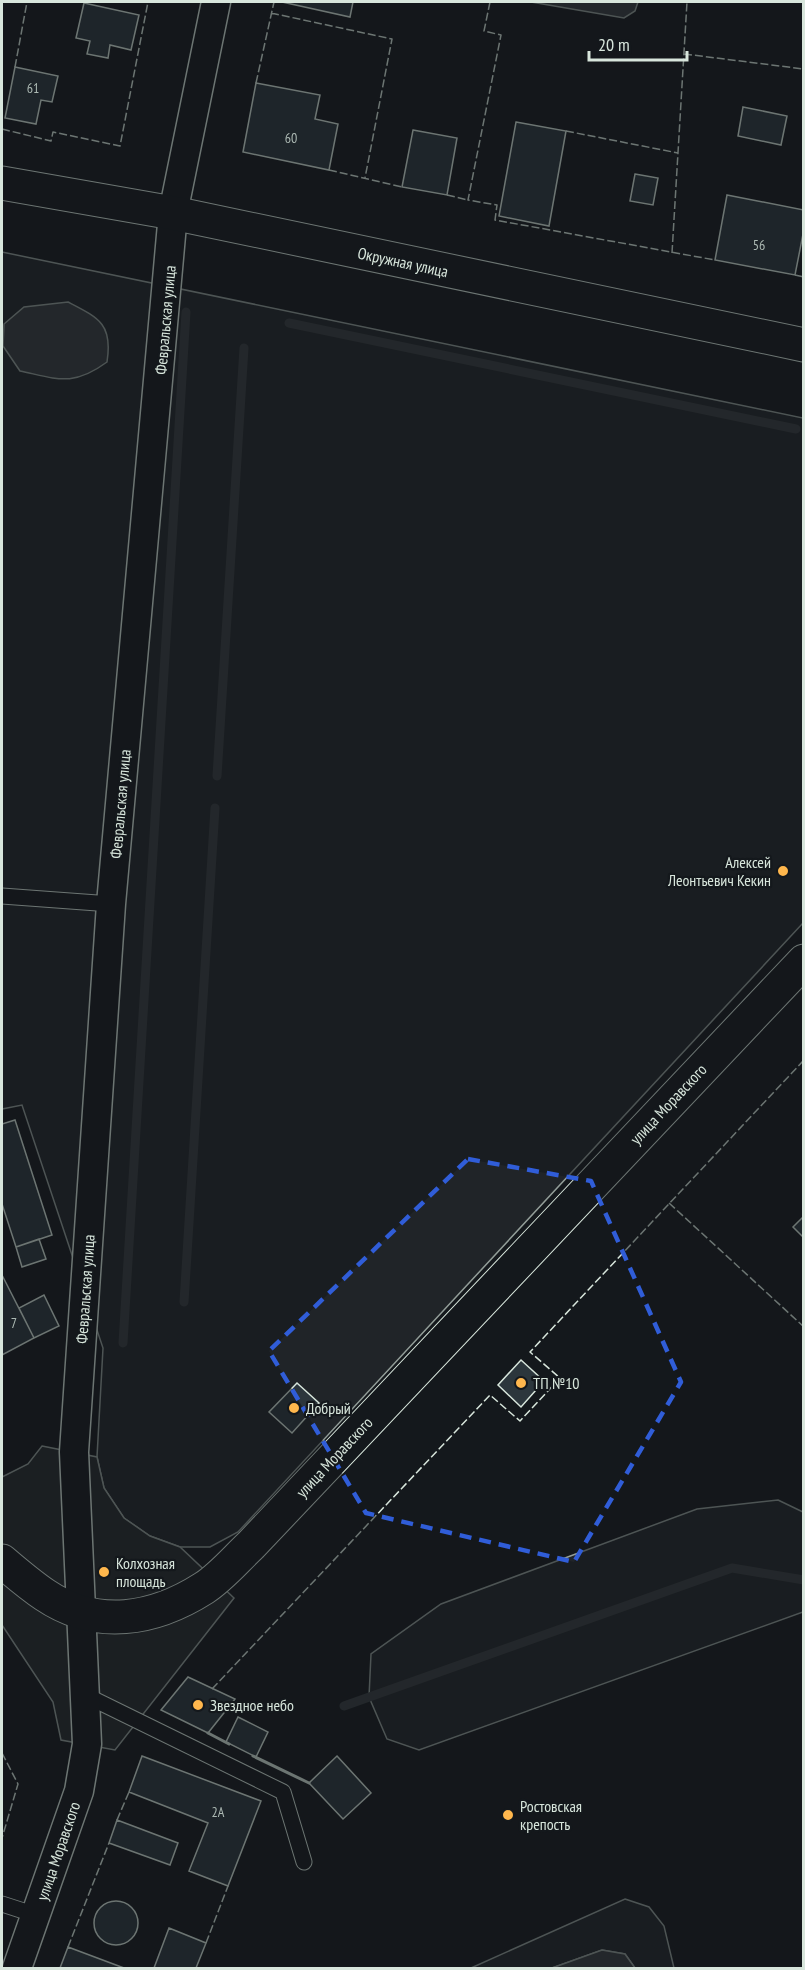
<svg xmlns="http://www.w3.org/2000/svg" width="805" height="1970" font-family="'PT Sans Narrow',sans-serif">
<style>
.green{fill:#202428;stroke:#939e99;stroke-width:1.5}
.parking{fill:#24282b;stroke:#939e99;stroke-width:1.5}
.water{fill:#363b3e;stroke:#939e99;stroke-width:1.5}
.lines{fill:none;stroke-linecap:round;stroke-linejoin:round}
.stream{stroke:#363b3e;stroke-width:9}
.building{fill:#2c363c;stroke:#d8e6dc;stroke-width:1.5}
.service-casing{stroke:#d8e6dc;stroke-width:17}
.minor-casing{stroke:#d8e6dc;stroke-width:31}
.tertiary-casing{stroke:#d8e6dc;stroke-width:35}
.secondary-casing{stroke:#d8e6dc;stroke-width:35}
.service{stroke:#14181c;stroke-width:15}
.minor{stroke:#14181c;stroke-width:28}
.tertiary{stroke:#14181c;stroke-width:33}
.secondary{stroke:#14181c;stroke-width:33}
.fence{stroke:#d8e6dc;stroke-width:1.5;stroke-dasharray:8 3;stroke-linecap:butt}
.wall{stroke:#d8e6dc;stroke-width:3}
.marked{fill:none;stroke:#305dd8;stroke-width:4.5;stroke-dasharray:12 8;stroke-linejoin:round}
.poi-dot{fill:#ffb74d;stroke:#14181c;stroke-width:2}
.labels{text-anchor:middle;stroke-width:4.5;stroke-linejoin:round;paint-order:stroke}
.number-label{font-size:14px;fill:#adbab4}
.street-label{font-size:16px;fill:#d8e6dc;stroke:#14181c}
.poi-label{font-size:16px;fill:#d8e6dc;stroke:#14181c;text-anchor:start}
</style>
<rect width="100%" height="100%" fill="#14181c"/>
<!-- green -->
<path class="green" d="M2 252 803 418V923L238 1532 210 1547H180L150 1536 124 1518 104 1488 97 1457 103 1348 22 1105 2 1109Z
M778 1500 803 1512V1612L419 1750 387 1739 369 1697 371 1654 441 1604 697 1509Z
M625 1899 649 1907 664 1926 674 1968H635L625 1954 602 1950 552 1968H471Z"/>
<!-- parking -->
<path class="parking" d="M42 1446 97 1457 104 1488 124 1518 150 1536 180 1547 234 1598 115 1750 61 1740 53 1702 2 1625V1477L28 1464Z"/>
<!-- water -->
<path class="water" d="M531 2H638L635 11 624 18Z
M68 302C99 318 113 324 107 362 73 387 58 379 20 371L3 346 4 324 24 307Z
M602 1950 625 1954 635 1968H552Z"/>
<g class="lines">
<!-- stream -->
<path class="stream" d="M289 323 796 429
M217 776 244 348
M184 1302 215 808
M123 1343 186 312
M344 1706 732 1568 804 1580"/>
</g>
<!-- building -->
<path class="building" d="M282 2H353L350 17Z
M84 3 139 15 131 50 110 45 108 58 87 54 90 41 76 38Z
M15 67 58 76 52 102 41 100 36 124 5 118Z
M256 83 320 95 315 119 338 124 329 170 243 152Z
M743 107 787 116 781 145 738 136Z
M516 122 566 131 549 226 499 216Z
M413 130 457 138 447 195 402 187Z
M635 174 658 178 653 205 630 201Z
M727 195 804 210V229L795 275 715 260Z
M15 1120 52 1235 16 1247 2 1204V1124Z
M804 1216V1238L793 1227Z
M39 1239 46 1259 22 1267 16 1247Z
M3 1277 34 1338 2 1355V1278Z
M44 1295 59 1326 34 1338 19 1308Z
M521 1360 544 1381 521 1407 498 1385Z
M297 1383 319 1403 292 1433 269 1412Z
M188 1677 235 1699 208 1733 161 1710Z
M238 1717 268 1732 256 1757 226 1742Z
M142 1756 261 1801 228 1886 189 1871 208 1823 129 1792Z
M337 1756 371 1793 343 1819 309 1783Z
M117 1820 178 1843 170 1865 109 1843Z
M94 1923a22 22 0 1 1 44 0a22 22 0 1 1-44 0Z
M169 1928 206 1943 196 1968H154Z
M68 1947 124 1968H60Z"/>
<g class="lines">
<!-- service casing -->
<g class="service-casing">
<path id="service" d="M2 896 111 904
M85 1695 283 1792 304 1862
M2 1904 36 1915"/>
</g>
<!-- minor casing -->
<g class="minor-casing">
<path id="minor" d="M17 1968 79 1791 87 1744 74 1452 111 904 173 213 216 2"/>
</g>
<!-- tertiary casing -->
<g class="tertiary-casing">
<path id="tertiary" d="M2 1561C16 1573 30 1585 45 1595 97 1630 154 1620 204 1588 221 1577 236 1559 251 1545L804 961"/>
</g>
<!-- secondary casing -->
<g class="secondary-casing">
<path id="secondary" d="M2 183 173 213 804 345"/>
</g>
<!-- service -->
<use href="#service" class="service"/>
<!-- minor -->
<use href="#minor" class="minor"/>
<!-- tertiary -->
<use href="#tertiary" class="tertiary"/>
<!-- secondary -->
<use href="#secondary" class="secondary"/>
<!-- fence -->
<path class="fence" d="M490 2 484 31 501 35 468 200 497 205 495 220 715 260
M271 13 392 39 365 178
M684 54 804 69
M15 67 27 2
M256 83 274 2
M2 129 51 141 53 132 120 146 148 2
M566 131 678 153
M329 170 402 187
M447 195 468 200
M672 253 687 2
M795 275 804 277
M669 1203 804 1327
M212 1689 490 1395 520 1421 560 1378 530 1352 804 1060
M2 1753 18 1784 2 1838
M117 1820 129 1792
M206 1943 228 1886
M68 1947 109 1843"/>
<!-- wall -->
<path class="wall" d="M208 1733 229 1744
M253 1756 309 1783"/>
</g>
<!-- marked area -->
<path d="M0 0H805V1970H0ZM468 1159 591 1181 681 1382 574 1562 366 1513 269 1351Z" fill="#14181c" fill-opacity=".55" fill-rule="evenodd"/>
<path class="marked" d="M468 1159 591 1181 681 1382 574 1562 366 1513 269 1351Z"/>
<!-- markers -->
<g class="poi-dot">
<circle cx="783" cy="871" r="6"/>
<circle cx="521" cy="1383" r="6"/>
<circle cx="294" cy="1408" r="6"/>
<circle cx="104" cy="1572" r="6"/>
<circle cx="198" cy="1705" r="6"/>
<circle cx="508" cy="1815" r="6"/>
</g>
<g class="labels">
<!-- number labels -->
<g class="number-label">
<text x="33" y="93">61</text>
<text x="291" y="143">60</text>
<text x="759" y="250">56</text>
<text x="14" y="1328">7</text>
<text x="218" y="1817">2А</text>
</g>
<!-- street labels -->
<g class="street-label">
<text transform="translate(403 262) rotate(12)" y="6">Окружная улица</text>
<text transform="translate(165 320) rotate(-85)" y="6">Февральская улица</text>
<text transform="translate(120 804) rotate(-85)" y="6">Февральская улица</text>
<text transform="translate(668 1104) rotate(-47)" y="6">улица Моравского</text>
<text transform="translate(85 1289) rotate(-86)" y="6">Февральская улица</text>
<text transform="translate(334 1457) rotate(-47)" y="6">улица Моравского</text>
<text transform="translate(58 1851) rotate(-71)" y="6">улица Моравского</text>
</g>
<!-- poi labels -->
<g class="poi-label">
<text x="771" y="868" text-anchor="end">Алексей<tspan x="771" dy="18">Леонтьевич Кекин</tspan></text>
<text x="533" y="1389">ТП №10</text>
<text x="306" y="1414">Добрый</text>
<text x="116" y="1569">Колхозная<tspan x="116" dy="18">площадь</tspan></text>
<text x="210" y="1711">Звездное небо</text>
<text x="520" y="1812">Ростовская<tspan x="520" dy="18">крепость</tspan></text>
</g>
</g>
<!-- border -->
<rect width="805" height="1970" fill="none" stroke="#d8e6dc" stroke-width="6"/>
<!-- scale -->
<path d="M589 51v9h98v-9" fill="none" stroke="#d8e6dc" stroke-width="3"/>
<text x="598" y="51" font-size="18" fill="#d8e6dc" stroke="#14181c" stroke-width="4.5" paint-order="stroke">20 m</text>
</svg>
